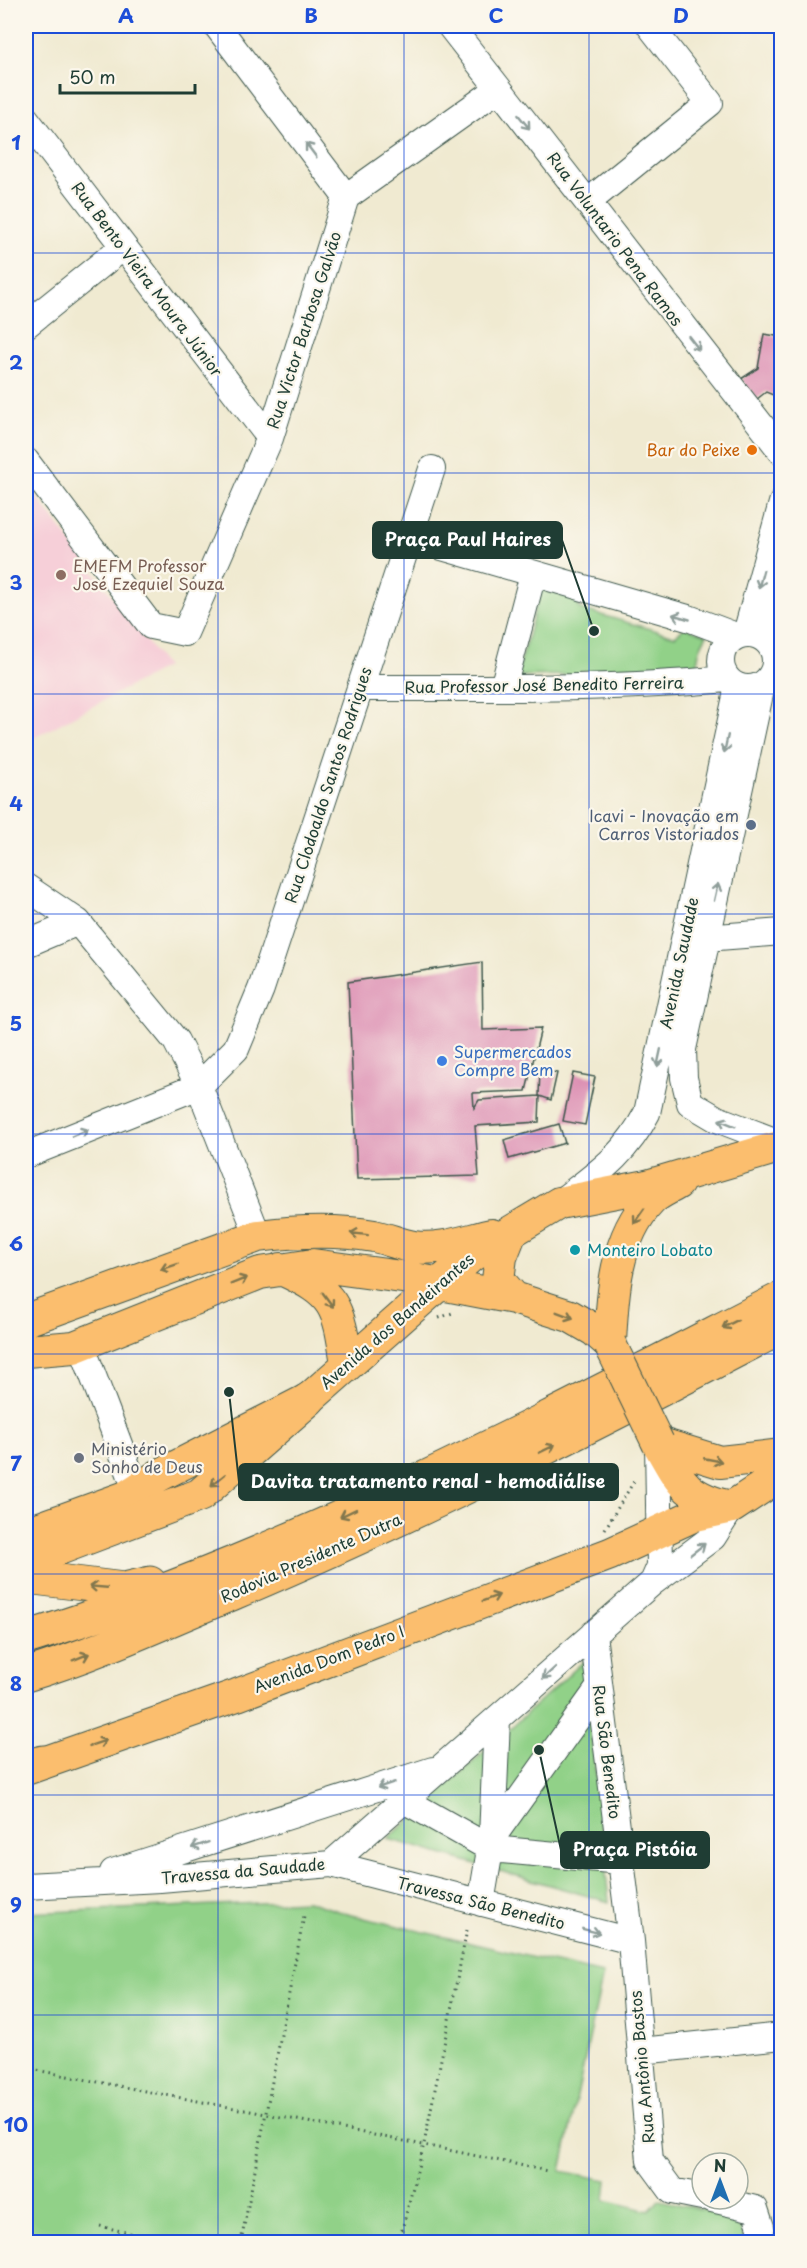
<svg xmlns="http://www.w3.org/2000/svg" width="807" height="2268" font-family="'Playpen Sans',sans-serif">
<style>
.built{fill:#f6cfd8}
.green{fill:#91d188;stroke:#58875e;stroke-width:1.5}
.building{fill:#dd91b4}
.lines{fill:none;stroke-linecap:round;stroke-linejoin:round}
.minor-casing{stroke:#3e574c;stroke-width:28}
.major-casing{stroke:#3e574c;stroke-width:34}
.highway-casing{stroke:#3e574c;stroke-width:35}
.path{stroke:#3e574c;stroke-width:3;stroke-dasharray:1.5 4.5;stroke-linecap:butt}
.minor{stroke:#fff;stroke-width:26}
.major{stroke:#fbbe6e;stroke-width:32}
.highway{stroke:#fbbe6e;stroke-width:33}
.major-bridge-casing{stroke:#3e574c;stroke-width:34;stroke-linecap:butt}
.major-bridge{stroke:#fbbe6e;stroke-width:32}
.oneway{stroke:#8f9e9a}
.oneway2{stroke:#82774e}
.grid{fill:none;stroke:#1d4ed8;stroke-width:1.5;stroke-opacity:0.55}
.food-dot{fill:#e8710a;stroke:#fbf7ec;stroke-width:2}
.education-dot{fill:#8d6e63;stroke:#fbf7ec;stroke-width:2}
.service-dot{fill:#5c6f8a;stroke:#fbf7ec;stroke-width:2}
.shop-dot{fill:#3f7fe0;stroke:#fbf7ec;stroke-width:2}
.culture-dot{fill:#0f9aa8;stroke:#fbf7ec;stroke-width:2}
.worship-dot{fill:#6b7280;stroke:#fbf7ec;stroke-width:2}
.labels{text-anchor:middle;stroke-width:4.5;stroke-linejoin:round;paint-order:stroke}
.street-label{font-size:16px;fill:#1f3d34;stroke:#fbf7ec}
.food-label{font-size:16px;fill:#c56008;stroke:#fbf7ec;text-anchor:end}
.education-label{font-size:16px;fill:#785e54;stroke:#fbf7ec;text-anchor:start}
.service-label{font-size:16px;fill:#4e5e75;stroke:#fbf7ec;text-anchor:end}
.shop-label{font-size:16px;fill:#366cbe;stroke:#fbf7ec;text-anchor:start}
.culture-label{font-size:16px;fill:#0d838f;stroke:#fbf7ec;text-anchor:start}
.worship-label{font-size:16px;fill:#5b616d;stroke:#fbf7ec;text-anchor:start}
.leader{fill:none;stroke:#1f3d34;stroke-width:2}
.callout-dot{fill:#1f3d34;stroke:#fbf7ec;stroke-width:2}
.callout{fill:#1f3d34;stroke:#1f3d34;stroke-width:2}
.callout-label{font-size:18px;text-anchor:middle;font-weight:bold;fill:#fff}
.neatline{fill:none;stroke:#1d4ed8;stroke-width:2}
.grid-label{font-size:20px;text-anchor:middle;font-weight:bold;fill:#1d4ed8}
</style>
<rect width="100%" height="100%" fill="#fbf7ec"/>
<filter id="ink" filterUnits="userSpaceOnUse"><feTurbulence type="fractalNoise" baseFrequency=".0167" numOctaves="2"/><feDisplacementMap in="SourceGraphic" scale="12" xChannelSelector="R" yChannelSelector="G"/><feConvolveMatrix kernelMatrix="1 2 1 2 8 2 1 2 1" color-interpolation-filters="sRGB"/></filter>
<filter id="wash" filterUnits="userSpaceOnUse"><feTurbulence type="fractalNoise" baseFrequency=".008" numOctaves="4" result="noise"/><feDisplacementMap in="SourceGraphic" scale="24" xChannelSelector="R" yChannelSelector="G"/><feGaussianBlur stdDeviation="1.35" result="paint"/><feColorMatrix in="noise" values="0 0 0 0 0 0 0 0 0 0 0 0 0 0 0 0 0 1.4 0 .05"/><feComposite in="paint" operator="in"/></filter>
<g filter="url(#wash)">
<rect width="100%" height="100%" fill="#f0ead1"/>
<!-- built -->
<path class="built" d="M26 483 166 667 26 742Z"/>
<!-- green -->
<path class="green" d="M542 584 572 590 580 609 675 636 685 627 707 635C699 648 696 658 698 673L517 676Z
M584 1661 609 1902 388 1839Z
M307 1901 351 1915 603 1974 561 2171 607 2180 605 2200 649 2211 659 2200 730 2215 743 2232V2242H26V1913Z"/>
<g id="blocks">
<!-- building -->
<path class="building" d="M764 334 782 337V383L778 397 766 392 757 399 741 379 758 368Z
M482 962 483 1030 541 1028 526 1091 473 1093 474 1108 479 1100 539 1096 540 1069 557 1073 551 1100 540 1096 539 1122 475 1126 479 1176 357 1179 348 982Z
M573 1073 595 1077 585 1125 563 1121Z
M559 1124 565 1143 509 1159 504 1140Z"/>
</g>
</g>
<g filter="url(#ink)">
<use href="#blocks" fill-opacity="0" stroke="#3e574c" stroke-width="1.5"/>
<g class="lines">
<!-- minor casing -->
<g class="minor-casing">
<path id="minor" d="M217 26 346 197
M450 26 782 452
M26 119 270 438
M589 201 710 103 650 26
M26 325 123 247
M26 461 151 626 185 633 270 438 346 197 498 89
M411 538 691 619 736 636
M721 661a27 27 0 1 1 54 0a27 27 0 1 1-54 0Z
M746 634 782 503
M771 645 782 578
M762 685 683 1049 684 1078 690 1103 717 1119 782 1144
M361 688C483 688 606 690 727 679
M503 688 533 574
M26 887 78 922 176 1041 199 1086 258 1236
M705 938 782 932
M26 944 78 922
M26 1155 199 1086 236 1049 261 989 432 469
M559 1203C597 1173 624 1157 647 1113L738 687
M81 1344 134 1484
M653 1582 660 1566 658 1443
M593 1634 631 1941 650 2161 672 2191 702 2197
M404 1800 491 1849 621 1861
M492 1838 497 1719
M331 1864 631 1941
M113 1872 433 1770
M26 1886 160 1879 331 1864 653 1582 713 1537 732 1507
M481 1903 492 1838 599 1688
M641 2051 782 2036
M712 2199 755 2209 761 2227 760 2242"/>
</g>
<!-- major casing -->
<g class="major-casing">
<path id="major" d="M511 1232 501 1257 498 1280 514 1298
M281 1269C337 1294 338 1306 347 1364
M26 1320 258 1236C297 1231 335 1229 374 1236 388 1239 401 1245 414 1247 439 1251 468 1240 492 1235
M610 1344C612 1296 615 1237 651 1200 658 1193 670 1188 678 1183
M26 1351 74 1347 260 1273 313 1265 409 1278 514 1298 570 1316 594 1330 610 1344
M658 1443 720 1462 782 1455
M658 1443C680 1482 686 1498 732 1507
M26 1533 126 1497 158 1476 309 1399 471 1256 559 1203 647 1186 782 1146
M26 1769 237 1695 610 1554 695 1515 732 1507 782 1474"/>
</g>
<!-- highway casing -->
<g class="highway-casing">
<path id="highway" d="M26 1561 200 1495 309 1399
M26 1577 124 1589 150 1583
M26 1638C290 1556 536 1424 782 1298
M26 1675C98 1653 166 1621 236 1592 422 1513 602 1421 782 1327
M26 1766 43 1762"/>
</g>
<!-- path -->
<path class="path" d="M439 1318 455 1312
M605 1529 636 1478
M26 2068C199 2102 374 2133 547 2171
M100 2226 167 2242
M241 2242 304 1916
M399 2242 424 2144 467 1930"/>
<!-- minor -->
<use href="#minor" class="minor"/>
<!-- major -->
<use href="#major" class="major"/>
<!-- highway -->
<use href="#highway" class="highway"/>
<!-- major-bridge casing -->
<g class="major-bridge-casing">
<path id="major-bridge" d="M610 1344 658 1443"/>
</g>
<!-- major-bridge -->
<use href="#major-bridge" class="major-bridge"/>
</g>
<!-- one-way arrows -->
<defs><path id="oneway-shaft" d="M-6 0H5M1.5-3L5.5 0L1.5 3" fill="none" stroke-width="1.6" stroke-linecap="round" stroke-linejoin="round" transform="scale(1.5)"/></defs>
<g class="oneway">
<use href="#oneway-shaft" transform="translate(524 122) rotate(51)"/>
<use href="#oneway-shaft" transform="translate(311 150) rotate(-127)"/>
<use href="#oneway-shaft" transform="translate(694 343) rotate(52)"/>
<use href="#oneway-shaft" transform="translate(761 579) rotate(105)"/>
<use href="#oneway-shaft" transform="translate(681 617) rotate(-164)"/>
<use href="#oneway-shaft" transform="translate(726 744) rotate(102)"/>
<use href="#oneway-shaft" transform="translate(716 892) rotate(-77)"/>
<use href="#oneway-shaft" transform="translate(659 1058) rotate(102)"/>
<use href="#oneway-shaft" transform="translate(727 1123) rotate(-158)"/>
<use href="#oneway-shaft" transform="translate(80 1133) rotate(-22)"/>
<use href="#oneway-shaft" transform="translate(698 1549) rotate(-38)"/>
<use href="#oneway-shaft" transform="translate(549 1673) rotate(138)"/>
<use href="#oneway-shaft" transform="translate(386 1785) rotate(162)"/>
<use href="#oneway-shaft" transform="translate(200 1845) rotate(162)"/>
<use href="#oneway-shaft" transform="translate(591 1931) rotate(14)"/>
</g>
<g class="oneway2">
<use href="#oneway-shaft" transform="translate(639 1216) rotate(125)"/>
<use href="#oneway-shaft" transform="translate(359 1234) rotate(-173)"/>
<use href="#oneway-shaft" transform="translate(169 1267) rotate(161)"/>
<use href="#oneway-shaft" transform="translate(239 1281) rotate(-22)"/>
<use href="#oneway-shaft" transform="translate(328 1300) rotate(54)"/>
<use href="#oneway-shaft" transform="translate(565 1315) rotate(21)"/>
<use href="#oneway-shaft" transform="translate(730 1324) rotate(153)"/>
<use href="#oneway-shaft" transform="translate(547 1449) rotate(-26)"/>
<use href="#oneway-shaft" transform="translate(713 1460) rotate(11)"/>
<use href="#oneway-shaft" transform="translate(218 1480) rotate(141)"/>
<use href="#oneway-shaft" transform="translate(348 1513) rotate(154)"/>
<use href="#oneway-shaft" transform="translate(98 1587) rotate(-175)"/>
<use href="#oneway-shaft" transform="translate(491 1598) rotate(-20)"/>
<use href="#oneway-shaft" transform="translate(81 1657) rotate(-22)"/>
<use href="#oneway-shaft" transform="translate(98 1743) rotate(-19)"/>
</g>
</g>
<!-- grid -->
<path class="grid" d="M218 26V2242M404 26V2242M589 26V2242M26 253H782M26 473H782M26 694H782M26 914H782M26 1134H782M26 1354H782M26 1574H782M26 1795H782M26 2015H782"/>
<!-- markers -->
<circle class="food-dot" cx="752" cy="450" r="6"/>
<circle class="education-dot" cx="61" cy="575" r="6"/>
<circle class="service-dot" cx="751" cy="825" r="6"/>
<circle class="shop-dot" cx="442" cy="1061" r="6"/>
<circle class="culture-dot" cx="575" cy="1250" r="6"/>
<circle class="worship-dot" cx="79" cy="1458" r="6"/>
<g class="labels">
<!-- street labels -->
<g class="street-label">
<text transform="translate(615 239) rotate(53)" y="6">Rua Voluntario Pena Ramos</text>
<text transform="translate(147 279) rotate(53)" y="6">Rua Bento Vieira Moura Júnior</text>
<text transform="translate(304 330) rotate(-72)" y="6">Rua Victor Barbosa Galvão</text>
<text transform="translate(544 685) rotate(-1)" y="6">Rua Professor José Benedito Ferreira</text>
<text transform="translate(328 785) rotate(-72)" y="6">Rua Clodoaldo Santos Rodrigues</text>
<text transform="translate(679 963) rotate(-78)" y="6">Avenida Saudade</text>
<text transform="translate(397 1321) rotate(-41)" y="6">Avenida dos Bandeirantes</text>
<text transform="translate(311 1558) rotate(-24)" y="6">Rodovia Presidente Dutra</text>
<text transform="translate(329 1659) rotate(-21)" y="6">Avenida Dom Pedro I</text>
<text transform="translate(607 1752) rotate(83)" y="6">Rua São Benedito</text>
<text transform="translate(243 1871) rotate(-5)" y="6">Travessa da Saudade</text>
<text transform="translate(481 1903) rotate(14)" y="6">Travessa São Benedito</text>
<text transform="translate(642 2067) rotate(-95)" y="6">Rua Antônio Bastos</text>
</g>
<!-- food labels -->
<g class="food-label">
<text x="740" y="456">Bar do Peixe</text>
</g>
<!-- education labels -->
<g class="education-label">
<text x="73" y="572">EMEFM Professor<tspan x="73" dy="18">José Ezequiel Souza</tspan></text>
</g>
<!-- service labels -->
<g class="service-label">
<text x="739" y="822">Icavi - Inovação em<tspan x="739" dy="18">Carros Vistoriados</tspan></text>
</g>
<!-- shop labels -->
<g class="shop-label">
<text x="454" y="1058">Supermercados<tspan x="454" dy="18">Compre Bem</tspan></text>
</g>
<!-- culture labels -->
<g class="culture-label">
<text x="587" y="1256">Monteiro Lobato</text>
</g>
<!-- worship labels -->
<g class="worship-label">
<text x="91" y="1455">Ministério<tspan x="91" dy="18">Sonho de Deus</tspan></text>
</g>
</g>
<!-- callouts -->
<path class="leader" d="M594 631L562 540M229 1392L239 1482M539 1750L561 1850"/>
<g class="callout-dot">
<circle cx="594" cy="631" r="6"/>
<circle cx="229" cy="1392" r="6"/>
<circle cx="539" cy="1750" r="6"/>
</g>
<g class="callout">
<rect x="373" y="522" width="189" height="36" rx="6"/>
<rect x="239" y="1464" width="379" height="36" rx="6"/>
<rect x="561" y="1832" width="148" height="36" rx="6"/>
</g>
<g class="callout-label">
<text x="468" y="546">Praça Paul Haires</text>
<text x="428" y="1488">Davita tratamento renal - hemodiálise</text>
<text x="635" y="1856">Praça Pistóia</text>
</g>
<!-- margin -->
<rect width="807" height="2268" fill="none" stroke="#fbf7ec" stroke-width="66"/>
<!-- north arrow -->
<g transform="translate(720 2181)"><circle r="28" fill="#fbf7ec" stroke="#a3ada2" stroke-width="1.5"/>
<path d="M0-4.5L10 22L0 15L-10 22Z" fill="#1f6fb2"/>
<text y="-9" font-size="16" font-weight="bold" text-anchor="middle" fill="#1f3d34">N</text>
</g>
<!-- scale -->
<path d="M60 84v9h135v-9" fill="none" stroke="#1f3d34" stroke-width="3"/>
<text x="69" y="84" font-size="18" fill="#1f3d34" stroke="#fbf7ec" stroke-width="4.5" paint-order="stroke">50 m</text>
<rect x="33" y="33" width="741" height="2202" class="neatline"/>
<g class="grid-label">
<text x="126" y="23">A</text>
<text x="311" y="23">B</text>
<text x="496" y="23">C</text>
<text x="681" y="23">D</text>
<text x="16" y="150">1</text>
<text x="16" y="370">2</text>
<text x="16" y="590">3</text>
<text x="16" y="811">4</text>
<text x="16" y="1031">5</text>
<text x="16" y="1251">6</text>
<text x="16" y="1471">7</text>
<text x="16" y="1691">8</text>
<text x="16" y="1912">9</text>
<text x="16" y="2132">10</text>
</g>
</svg>
